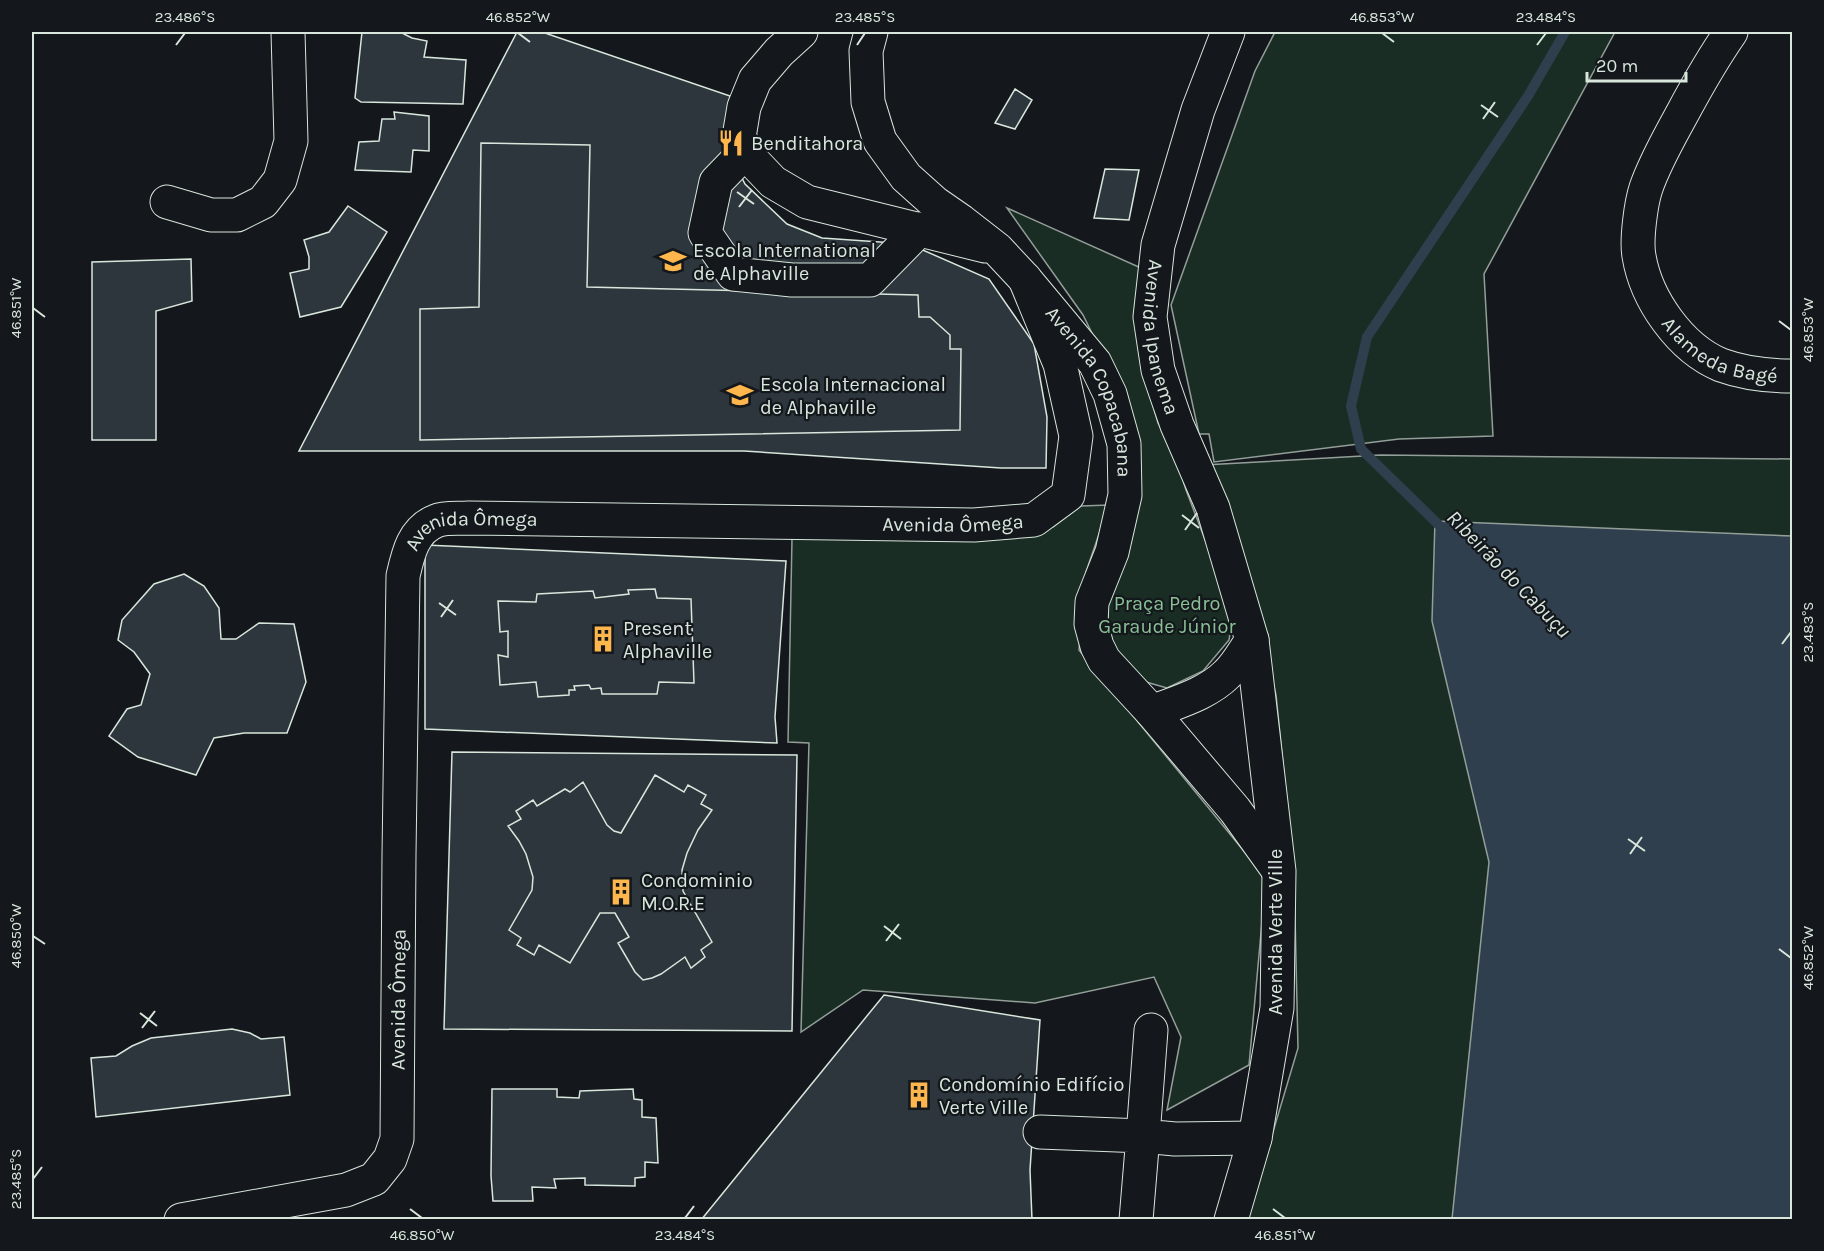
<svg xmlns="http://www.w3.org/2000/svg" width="1824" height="1251" font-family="Karla,sans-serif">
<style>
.green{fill:#1a2d24;stroke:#939e99;stroke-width:1.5}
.water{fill:#2f3f4d;stroke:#939e99;stroke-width:1.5}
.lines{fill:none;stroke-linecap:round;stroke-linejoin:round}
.stream{stroke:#2f3f4d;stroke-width:10}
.building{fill:#2c363c;stroke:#d8e6dc;stroke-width:1.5}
.minor-casing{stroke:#d8e6dc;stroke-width:35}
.minor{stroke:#14181c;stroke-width:33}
.ticks{fill:none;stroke:#d8e6dc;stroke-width:2}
.labels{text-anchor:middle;stroke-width:4.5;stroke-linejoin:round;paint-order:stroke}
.poi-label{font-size:20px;fill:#d8e6dc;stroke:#14181c;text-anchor:start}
.street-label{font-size:20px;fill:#d8e6dc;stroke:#14181c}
.park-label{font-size:20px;fill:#8ac095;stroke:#14181c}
.water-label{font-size:21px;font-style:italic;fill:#d8e6dc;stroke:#14181c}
.neatline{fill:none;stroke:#d8e6dc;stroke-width:2}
.ticks-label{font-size:15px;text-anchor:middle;fill:#d8e6dc}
</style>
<rect width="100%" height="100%" fill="#14181c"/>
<!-- green -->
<path class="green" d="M1275 32H1615L1484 274 1493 436 1399 439 1214 462 1209 434H1199L1171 305 1255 71Z
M1007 208 1141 268 1144 375 1158 423 1178 464 1186 490 1233 613 1229 640 1203 671 1167 688 1132 678 1103 629 1113 574 1109 368 1083 315Z
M1380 455 1792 459V1219H1247L1298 1048 1294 871 1276 695 1242 554 1204 465Z
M1109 505 1086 572 1079 650 1266 878 1249 1065 1167 1110 1181 1037 1154 977 1035 1003 863 990 801 1032 809 743 788 742 792 539 1053 527 1081 506Z"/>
<!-- water -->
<path class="water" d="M1435 521 1792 536V1219H1452L1489 862 1432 621Z"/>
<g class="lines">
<!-- stream -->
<path class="stream" d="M1444 530 1361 449 1351 406 1367 337 1528 96 1565 32"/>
</g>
<!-- building -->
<path class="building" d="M362 32H400L412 38 427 41 424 57 466 60 463 104 361 102 355 98Z
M517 32H542L730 96 726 118 733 160 745 184 787 224 822 238 909 244 989 279 1034 344 1047 417 1046 468H1001L744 451H299Z
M1015 89 1032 100 1015 129 995 123Z
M394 112 429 116V151L413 150 411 172 355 170 359 142 379 141 382 119H395Z
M481 143 590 145 587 287 918 295 919 317H930L950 335V349H961L960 430 420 440V309L479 307Z
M1105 169 1139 170 1129 220 1094 218Z
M348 206 387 232 341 307 300 317 290 273 309 269V257L304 240 329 232Z
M191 259 192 301 156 311V440H92V262Z
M425 545 786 561 775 717 777 743 425 729Z
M184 574 204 586 219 608 221 639H236L259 623 294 624 306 682 287 733H244L214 738 196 775 138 757 109 736 127 709 141 705 150 674 134 652 118 640 122 620 154 584Z
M655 589 657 598 691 599 694 683 659 682 657 694H602L601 688 591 689 589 685 574 686 575 690H569V695L538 697 536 682 500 685 498 655 508 657V631L500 632 498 601 536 602 537 594 593 591 595 598 629 594 628 590Z
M452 752 797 755 792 1031 444 1029Z
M655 775 684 792 688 785 706 795 701 804 712 810 698 830 687 853 682 870 683 891 712 942 701 950 705 957 691 968 685 957 661 974 652 978 643 980 635 972 618 943 629 937 615 913H600L570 963 539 945 534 955 517 945 521 938 509 930 532 890 533 877 526 854 519 841 508 826 521 819 516 811 533 800 537 806 565 789 570 792 583 782 607 825 614 831 621 833Z
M884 995 1040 1020 1030 1170 1032 1220H701Z
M232 1029 250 1033 261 1039 284 1037 290 1095 96 1117 91 1058 116 1056 132 1046 151 1038Z
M492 1089H557V1097L579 1098 580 1091 633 1089 634 1099 642 1100V1117L656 1118 658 1163 645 1162V1177L635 1178V1186L585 1185V1178L554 1179 556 1188 532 1187 533 1201H493L491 1176Z"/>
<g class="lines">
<!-- minor casing -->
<g class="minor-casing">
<g id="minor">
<path d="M801 32 779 52 755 80 744 107 739 137 752 160 773 182 807 202 985 246"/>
<path id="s1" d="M871 32 866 51 868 102 880 141 906 177 935 203 961 221 997 249 1025 279 1095 363 1110 394 1124 444 1125 495 1112 552 1092 602 1091 624 1097 646 1104 660 1152 712 1235 810 1278 870"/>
<path id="s2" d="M1228 32 1198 110 1158 245 1150 317 1158 370 1177 425 1213 508 1252 640 1279 871 1277 1008 1255 1138 1231 1220"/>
<path id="s3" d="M1731 32C1713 58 1697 86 1682 114 1669 138 1655 162 1646 188 1641 203 1636 240 1639 256 1646 299 1680 348 1721 365 1743 373 1769 376 1792 376"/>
<path d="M747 150 716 182 705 233 733 274 792 280H870L920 229"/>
<path d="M167 202 211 215H237L263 202 280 180 291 141 288 32"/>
<path d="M1152 712C1177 702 1207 694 1227 674 1237 665 1244 651 1252 640"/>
<path d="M1151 1030 1143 1136 1175 1139 1255 1138"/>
<path d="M1040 1132 1143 1136 1136 1220"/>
<path id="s4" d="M181 1220 346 1190 374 1179 390 1159 397 1139 399 855 403 576C408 554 413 530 436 521 445 517 459 519 469 518L974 525 1034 520 1068 495 1076 436 1060 364 1025 279"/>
</g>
</g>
<!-- minor -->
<use href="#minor" class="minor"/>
</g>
<!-- ticks -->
<path class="ticks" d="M518 33 530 42M1382 33 1394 42M176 45 185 33M857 45 865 33M1537 45 1546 33M1481 105 1498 117M1483 119 1495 102M737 192 754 204M739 207 752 190M33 308 45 317M1779 321 1791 330M1182 515 1199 528M1185 530 1197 513M439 603 456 615M441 617 453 600M1782 644 1791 632M1628 839 1645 851M1630 854 1642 837M884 926 901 939M33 936 45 944M886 941 899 924M1779 949 1791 958M140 1013 157 1026M142 1028 155 1011M33 1179 42 1167M410 1209 422 1218M1273 1209 1285 1218M685 1218 694 1206"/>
<!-- icons -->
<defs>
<g id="restaurant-bare" transform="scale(2.07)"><path d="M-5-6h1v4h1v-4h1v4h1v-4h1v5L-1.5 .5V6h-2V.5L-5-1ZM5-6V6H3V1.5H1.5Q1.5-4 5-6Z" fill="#ffb74d" stroke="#14181c" stroke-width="2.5" paint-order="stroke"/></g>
<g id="school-bare" transform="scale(2.07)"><path d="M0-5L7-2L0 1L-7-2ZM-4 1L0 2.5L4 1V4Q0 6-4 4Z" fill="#ffb74d" stroke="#14181c" stroke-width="2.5" paint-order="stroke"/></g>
<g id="building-bare" transform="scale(2.07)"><path d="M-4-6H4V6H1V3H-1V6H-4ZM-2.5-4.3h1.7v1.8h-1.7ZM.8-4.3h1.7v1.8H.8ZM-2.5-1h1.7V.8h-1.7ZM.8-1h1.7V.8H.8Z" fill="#ffb74d" stroke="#14181c" stroke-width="2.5" paint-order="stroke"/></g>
</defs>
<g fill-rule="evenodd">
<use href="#restaurant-bare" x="731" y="143"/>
<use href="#school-bare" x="673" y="261"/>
<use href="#school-bare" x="740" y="395"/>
<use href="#building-bare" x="603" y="639"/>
<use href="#building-bare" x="621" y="892"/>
<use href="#building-bare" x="919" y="1095"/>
</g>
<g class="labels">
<!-- poi labels -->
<g class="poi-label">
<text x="751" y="150">Benditahora</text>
<text x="693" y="257">Escola International<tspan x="693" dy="23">de Alphaville</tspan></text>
<text x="760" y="391">Escola Internacional<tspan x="760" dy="23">de Alphaville</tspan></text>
<text x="623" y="635">Present<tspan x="623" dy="23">Alphaville</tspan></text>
<text x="641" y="887">Condominio<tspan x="641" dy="23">M.O.R.E</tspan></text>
<text x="939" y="1091">Condomínio Edifício<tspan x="939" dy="23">Verte Ville</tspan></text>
</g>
<!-- street labels -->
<g class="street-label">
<text dy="7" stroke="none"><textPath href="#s2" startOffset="318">Avenida Ipanema</textPath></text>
<text dy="7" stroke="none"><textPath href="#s3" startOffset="381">Alameda Bagé</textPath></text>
<text dy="7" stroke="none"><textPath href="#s1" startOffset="447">Avenida Copacabana</textPath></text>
<text dy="7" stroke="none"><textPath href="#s4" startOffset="1392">Avenida Ômega</textPath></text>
<text dy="7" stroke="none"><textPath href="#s4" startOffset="906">Avenida Ômega</textPath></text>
<text transform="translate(1275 932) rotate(-90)" y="7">Avenida Verte Ville</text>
<text dy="7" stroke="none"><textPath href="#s4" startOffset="384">Avenida Ômega</textPath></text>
</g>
<!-- park labels -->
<g class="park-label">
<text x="1167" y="610">Praça Pedro<tspan x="1167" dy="23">Garaude Júnior</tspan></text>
</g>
<!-- water labels -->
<g class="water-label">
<text transform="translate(1509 574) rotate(46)" y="7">Ribeirão do Cabuçu</text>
</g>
</g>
<!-- border -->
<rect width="1824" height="1251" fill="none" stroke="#14181c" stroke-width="66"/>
<!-- scale -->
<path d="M1587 72v9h99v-9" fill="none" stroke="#d8e6dc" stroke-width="3"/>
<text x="1596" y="72" font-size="18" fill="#d8e6dc" stroke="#14181c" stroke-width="4.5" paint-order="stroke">20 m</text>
<rect x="33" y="33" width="1758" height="1185" class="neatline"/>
<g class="ticks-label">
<text x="185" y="22">23.486°S</text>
<text x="518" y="22">46.852°W</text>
<text x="865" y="22">23.485°S</text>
<text x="1382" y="22">46.853°W</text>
<text x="1546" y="22">23.484°S</text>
<text transform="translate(16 308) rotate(-90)" y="5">46.851°W</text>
<text transform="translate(1808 330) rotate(-90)" y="5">46.853°W</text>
<text transform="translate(1808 632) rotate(-90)" y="5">23.483°S</text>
<text transform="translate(16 936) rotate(-90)" y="5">46.850°W</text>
<text transform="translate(1808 958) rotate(-90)" y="5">46.852°W</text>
<text transform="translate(16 1179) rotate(-90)" y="5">23.485°S</text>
<text x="422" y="1240">46.850°W</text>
<text x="685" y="1240">23.484°S</text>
<text x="1285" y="1240">46.851°W</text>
</g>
</svg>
